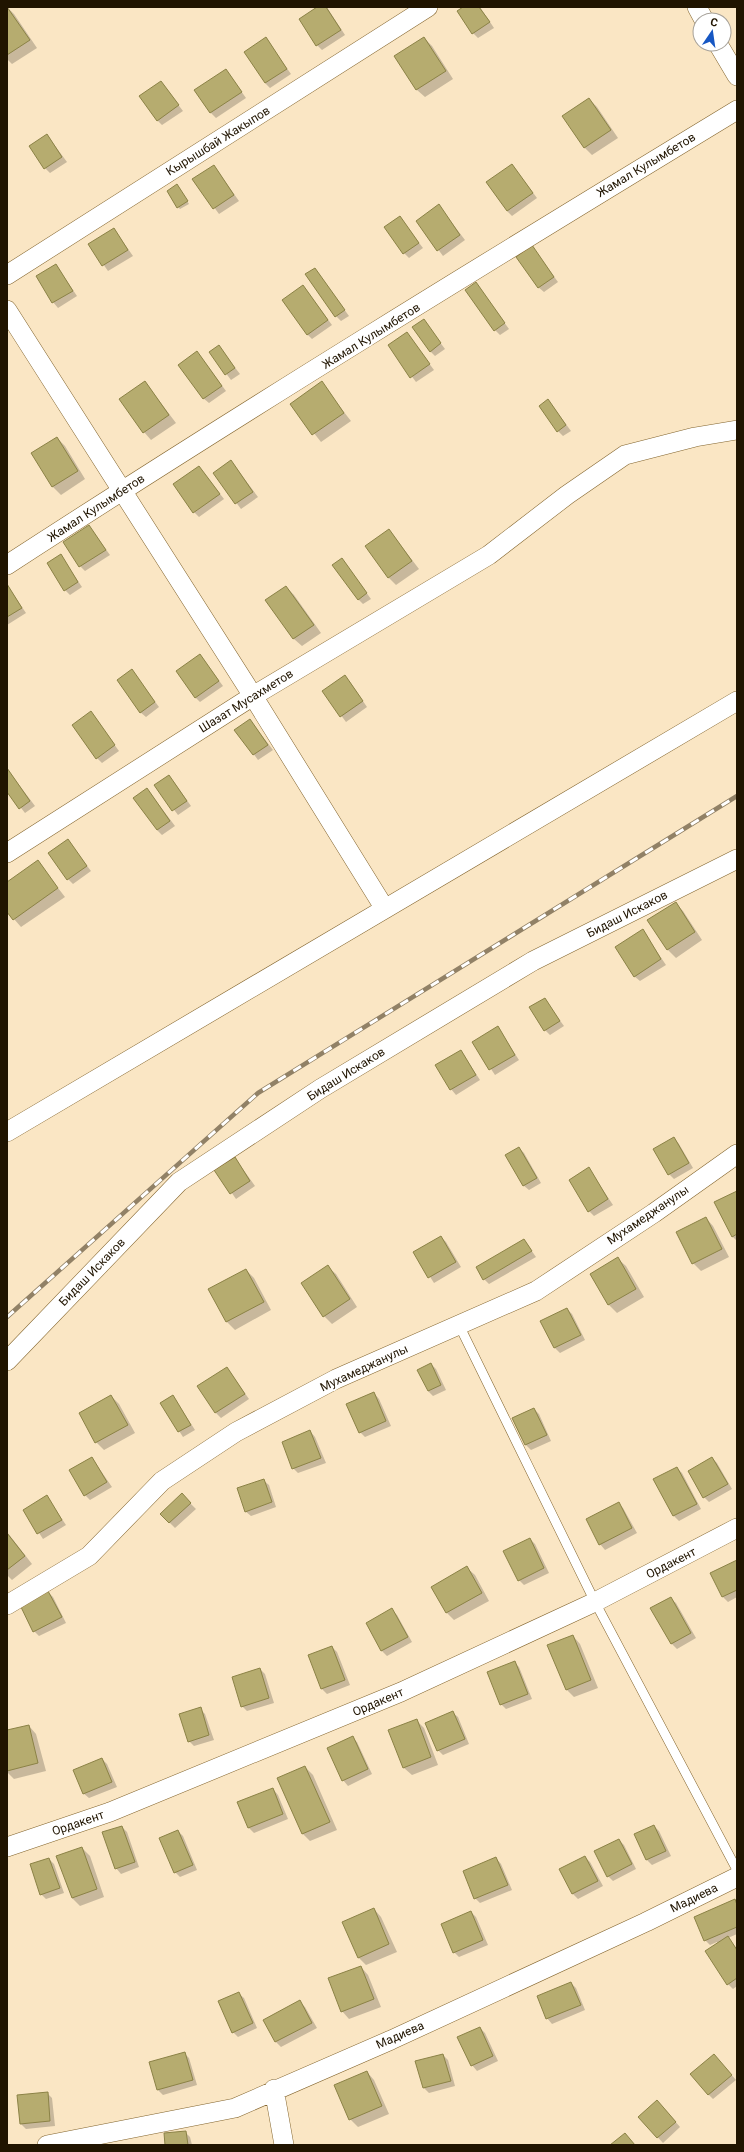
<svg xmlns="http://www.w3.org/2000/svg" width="744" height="2152" font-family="Roboto,sans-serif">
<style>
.shadow{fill:#0003}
.building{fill:#b6ac6f;stroke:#8b8246}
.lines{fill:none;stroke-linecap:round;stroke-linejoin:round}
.lane-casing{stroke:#83652e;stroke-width:10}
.street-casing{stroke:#83652e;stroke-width:20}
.lane{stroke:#fff;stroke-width:9}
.street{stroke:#fff;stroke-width:19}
.rail-casing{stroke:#918166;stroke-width:4.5}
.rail{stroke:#fff;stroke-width:3;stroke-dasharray:9;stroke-linecap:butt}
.labels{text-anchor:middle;stroke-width:3.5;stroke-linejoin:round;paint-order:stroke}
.street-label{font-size:12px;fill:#201400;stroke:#fff}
</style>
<rect width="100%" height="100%" fill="#fae6c4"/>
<!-- shadow -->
<path class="shadow" d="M7 7 14 14 37 48 12 64 7 59Z
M319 7H326L328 9 345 35 322 50 317 45Z
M465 7H480L494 28 478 38 473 33Z
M424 38 432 46 453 79 425 97 417 90 395 57Z
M266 39 291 74 270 88 265 83Z
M226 70 246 98 216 118 211 113Z
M161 82 183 111 162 125 157 120Z
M589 99 597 107 618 138 592 155 585 148Z
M47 135 67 162 50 173 45 168Z
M512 165 537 198 512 216 507 211Z
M214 166 239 201 219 214 194 180Z
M179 188 189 204 180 209 178 207Z
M439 206 465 240 443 256 417 221Z
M400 218 423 248 409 258 404 253Z
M114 229 133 256 108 271 89 244Z
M536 252 558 282 544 292 538 287Z
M56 265 77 296 58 308 53 302Z
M315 269 349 316 341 321 336 316Z
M476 284 509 329 500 335 495 330Z
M303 286 332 325 312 339 307 334Z
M424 321 445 349 435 356 430 351Z
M407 334 434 370 416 382 389 346Z
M219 347 240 374 231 380 210 352Z
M197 352 226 391 209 403 203 398Z
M145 382 176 423 151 440 144 432Z
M321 383 351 421 321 442 291 404Z
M548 400 571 431 563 436 558 431Z
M57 438 65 446 85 479 61 495 53 487 32 453Z
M231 461 258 497 241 509 214 473Z
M199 467 224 499 199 517 194 512Z
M89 526 110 555 85 571 80 566Z
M389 530 419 569 396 585 388 577Z
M61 556 82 587 70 595 65 590Z
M342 559 371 599 363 604 358 599Z
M7 585 26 613 7 625Z
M286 587 294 595 321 633 302 646 294 639 267 600Z
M200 655 223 686 200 702 195 697Z
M132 671 159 707 146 717 140 712Z
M350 682 367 707 346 722 323 691Z
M91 713 119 751 102 763 97 758Z
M250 720 273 750 258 760 236 730Z
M7 769 35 806 25 813 7 790Z
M174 782 191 806 178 815 156 786Z
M147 789 175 826 162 835 157 830Z
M68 841 91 871 73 884 68 879Z
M38 862 65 897 21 927 7 911V883Z
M675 903 683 911 702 940 676 958 668 950 649 920Z
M643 931 666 965 640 981 634 976Z
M544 999 564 1026 550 1035 545 1030Z
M498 1028 519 1060 495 1075 473 1042Z
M461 1051 480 1080 456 1095 451 1089Z
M674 1138 679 1144 693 1168 674 1179 669 1174Z
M519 1148 524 1153 541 1183 529 1190 523 1185Z
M235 1158 255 1186 236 1199 216 1170Z
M589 1169 613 1205 594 1216 589 1211Z
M737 1192V1241L732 1236Z
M706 1218 713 1226 729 1257 701 1271 693 1263Z
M441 1237 446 1242 461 1267 434 1283 414 1252Z
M524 1240 536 1257 489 1284 484 1279Z
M618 1259 626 1266 644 1297 617 1313 609 1305 591 1274Z
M328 1267 336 1274 357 1307 332 1324 324 1316Z
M246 1270 254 1278 271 1310 235 1330 227 1322 209 1289Z
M567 1309 572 1314 585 1340 560 1353 555 1348 542 1322Z
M431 1364 436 1369 446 1390 433 1396 428 1391Z
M227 1368 249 1399 221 1418 216 1413Z
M374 1393 379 1399 391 1426 365 1437 360 1432Z
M111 1396 119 1404 135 1433 104 1450 96 1442Z
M173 1396 195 1430 183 1437 161 1403Z
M534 1409 539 1414 551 1441 531 1450 526 1445 513 1418Z
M310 1431 315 1437 326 1463 298 1473 293 1468Z
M92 1458 112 1487 90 1500 85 1495Z
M712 1458 717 1463 732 1489 709 1502 704 1497Z
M677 1468 682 1473 701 1509 679 1521 674 1516 655 1480Z
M263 1480 269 1485 276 1507 251 1516 245 1511Z
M47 1497 66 1525 43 1539 24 1510Z
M187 1500 196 1509 175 1528 161 1514Z
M618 1503 623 1508 637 1533 605 1550 600 1544 587 1519Z
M7 1532 32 1564 12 1580 7 1575Z
M530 1539 535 1544 549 1573 524 1585 519 1580Z
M737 1561V1597L728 1602 723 1597 712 1573Z
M467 1568 475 1575 489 1601 454 1620 447 1613Z
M48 1592 53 1597 66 1623 39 1636 34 1631Z
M670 1598 676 1603 696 1638 677 1649 672 1644 652 1609Z
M392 1610 397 1615 412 1642 387 1656 382 1651 367 1624Z
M573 1636 580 1644 598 1688 574 1697 567 1690Z
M332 1647 337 1652 350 1685 327 1694 322 1689Z
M514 1662 519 1667 532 1699 506 1709 501 1704Z
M260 1669 265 1674 274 1703 247 1711 242 1706Z
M200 1709 205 1714 214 1740 194 1746 189 1741Z
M452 1712 458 1717 469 1744 443 1755 438 1750Z
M416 1720 424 1728 438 1765 412 1775 404 1768Z
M29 1726 36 1734 46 1771 14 1779 7 1772V1731Z
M352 1737 357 1742 372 1774 348 1786 343 1780Z
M102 1759 107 1764 117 1787 89 1798 83 1793Z
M305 1767 313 1775 337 1830 310 1841 303 1834Z
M273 1789 278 1795 288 1819 254 1833 248 1827Z
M654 1826 659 1831 671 1856 652 1865 647 1860 635 1835Z
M122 1827 127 1832 139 1867 121 1874 116 1868Z
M178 1831 183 1836 197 1870 180 1877 175 1872Z
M619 1840 624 1845 636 1869 613 1881 608 1876Z
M82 1848 90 1856 104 1897 80 1906 72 1898 58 1857Z
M585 1857 590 1862 603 1886 578 1899 573 1894 560 1869Z
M496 1858 501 1864 512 1890 480 1903 475 1898Z
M49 1859 54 1864 64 1893 46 1899 41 1894Z
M734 1900 737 1903V1934L728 1938 737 1949V1986L733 1989 728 1984 717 1942 710 1945 705 1940Z
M374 1909 381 1917 397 1952 366 1965 359 1958Z
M471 1912 476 1917 488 1945 459 1957 454 1952Z
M361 1967 368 1975 381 2007 349 2019 342 2011Z
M571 1983 576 1988 585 2010 552 2024 547 2018Z
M238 1993 244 1998 257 2028 238 2037 233 2032Z
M300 2002 305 2007 317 2028 281 2047 276 2042Z
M480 2028 485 2033 498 2061 477 2071 472 2065Z
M184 2053 189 2058 197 2085 163 2095 158 2090 150 2062Z
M443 2055 448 2060 455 2086 429 2093 424 2088 417 2062Z
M719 2061 736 2080 713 2099 708 2094Z
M367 2072 374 2080 389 2114 358 2127 350 2119Z
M47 2093 52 2098 55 2126 26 2129 21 2124Z
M662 2106 680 2127 663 2143 639 2117Z
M185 2132 190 2137 192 2145H166Z"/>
<!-- building -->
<path class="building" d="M7 7 30 40 7 55Z
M317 7H326L341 30 316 46 299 19Z
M463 7H479L490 22 472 34 457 11Z
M266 37 287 69 265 83 244 52Z
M424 37 446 71 416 90 394 56Z
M226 69 242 92 210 113 194 90Z
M161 81 179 105 157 121 139 96Z
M589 98 611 130 584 148 562 116Z
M47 134 62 157 44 169 29 146Z
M512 164 533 193 507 211 486 182Z
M214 165 234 195 213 209 192 179Z
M177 184 188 201 177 208 167 191Z
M439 204 460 235 437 251 416 221Z
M400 216 419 243 403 254 384 227Z
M114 228 128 250 102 266 88 244Z
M532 245 554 277 538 288 516 257Z
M56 264 73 291 52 303 36 276Z
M315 268 345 310 335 317 305 274Z
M476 282 505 323 494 331 465 290Z
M303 285 328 320 307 335 282 300Z
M424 319 441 343 430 352 412 327Z
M407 332 430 364 410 378 388 345Z
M219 345 235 368 225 375 209 352Z
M197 351 222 386 203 399 178 365Z
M145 381 169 415 143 433 119 399Z
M322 381 344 413 312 435 290 404Z
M548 399 566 425 557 432 539 406Z
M57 437 78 471 52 487 31 453Z
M231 460 253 492 235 504 213 473Z
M199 466 220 494 193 513 173 484Z
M89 525 106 550 79 567 63 542Z
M389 529 412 561 388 578 365 546Z
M61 554 78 582 64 591 47 563Z
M342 558 367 593 358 600 332 565Z
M7 584 22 608 7 617Z
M286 586 314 625 293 639 265 600Z
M200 654 219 681 195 698 176 671Z
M132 669 155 702 140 713 117 680Z
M345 675 363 701 340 717 322 691Z
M91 711 115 745 96 759 72 725Z
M250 719 268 745 253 755 234 730Z
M7 768 30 801 19 809 7 792Z
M169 775 187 801 172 811 154 785Z
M147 788 170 821 157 830 133 798Z
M68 839 87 866 67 880 48 853Z
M38 860 58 888 13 920 7 912V882Z
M676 902 695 932 667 950 647 920Z
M643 929 661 959 634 977 615 947Z
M545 998 560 1021 544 1031 529 1007Z
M498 1026 515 1055 489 1070 472 1042Z
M461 1050 476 1075 450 1090 435 1065Z
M674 1137 689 1163 668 1175 653 1149Z
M519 1147 537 1178 523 1186 505 1155Z
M235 1157 250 1181 230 1194 214 1170Z
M589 1167 608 1199 588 1212 569 1180Z
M737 1191V1234L732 1237 714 1202Z
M706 1217 722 1249 692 1264 676 1232Z
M441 1236 456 1262 428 1278 413 1252Z
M524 1239 532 1251 483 1280 476 1267Z
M618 1257 636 1289 608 1305 590 1274Z
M328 1265 350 1299 323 1317 301 1283Z
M246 1269 264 1302 226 1322 208 1289Z
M567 1308 581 1335 554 1348 540 1321Z
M431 1363 441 1385 428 1391 417 1370Z
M227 1367 245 1394 215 1413 197 1386Z
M374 1392 386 1421 359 1433 346 1404Z
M111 1395 128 1425 95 1443 79 1413Z
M173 1395 191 1425 178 1432 160 1403Z
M534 1408 547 1435 525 1445 512 1418Z
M310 1430 321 1458 292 1469 282 1442Z
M92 1457 107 1482 84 1496 69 1470Z
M712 1457 728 1484 703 1498 688 1471Z
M677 1467 697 1504 673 1516 653 1479Z
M264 1479 272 1502 245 1512 237 1488Z
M182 1493 191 1503 169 1523 160 1514Z
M47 1495 62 1520 37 1534 23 1510Z
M619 1502 632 1528 599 1545 586 1519Z
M7 1533 25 1556 7 1570Z
M530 1538 544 1568 518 1581 503 1551Z
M737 1560V1590L722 1597 710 1573Z
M467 1566 482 1593 446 1613 431 1587Z
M48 1591 62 1617 33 1632 20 1605Z
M671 1597 691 1633 671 1644 650 1608Z
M392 1608 408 1637 381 1651 366 1623Z
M573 1635 591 1680 566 1690 547 1645Z
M332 1646 345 1680 321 1689 308 1655Z
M515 1661 528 1694 500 1705 487 1672Z
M260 1668 269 1698 241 1707 232 1677Z
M201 1707 209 1735 188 1742 179 1714Z
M453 1711 465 1739 437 1751 425 1723Z
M417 1719 431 1757 403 1768 388 1730Z
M29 1725 38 1763 7 1771V1730Z
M353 1736 368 1769 342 1781 327 1748Z
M102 1758 112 1782 83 1794 73 1770Z
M305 1766 330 1822 302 1834 277 1778Z
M273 1788 283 1814 248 1828 237 1802Z
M654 1825 666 1851 646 1860 634 1834Z
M122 1826 135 1862 115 1869 102 1832Z
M178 1830 193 1865 174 1873 159 1838Z
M619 1839 632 1864 607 1877 594 1851Z
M82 1847 97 1889 72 1898 56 1856Z
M585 1856 598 1881 572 1894 559 1869Z
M496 1857 508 1885 474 1899 463 1871Z
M49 1858 60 1888 40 1895 30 1864Z
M735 1899 737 1905V1927L704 1941 694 1917Z
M374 1908 389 1944 358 1958 342 1922Z
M471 1911 483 1940 453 1953 441 1924Z
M728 1936 737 1950V1978L727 1985 705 1951Z
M361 1966 374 1999 341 2012 328 1978Z
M571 1982 581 2005 546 2019 537 1996Z
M239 1992 253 2023 232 2033 218 2001Z
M300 2000 312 2023 275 2042 263 2020Z
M480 2027 493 2056 471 2066 457 2037Z
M185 2052 193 2080 157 2090 149 2062Z
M443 2054 451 2081 423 2088 415 2061Z
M714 2054 732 2075 708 2095 690 2074Z
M367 2071 382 2106 349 2120 334 2085Z
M48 2092 50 2121 20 2124 17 2095Z
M657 2100 676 2122 657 2138 638 2117Z
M186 2131 188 2145H165L164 2133Z
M625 2133 635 2145H610Z"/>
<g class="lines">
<!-- lane casing -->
<g class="lane-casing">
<path id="lane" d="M459 1325 595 1602 737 1870"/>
</g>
<!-- street casing -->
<g class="street-casing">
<path id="street" d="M697 7 704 20
M718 44 737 76
M7 275 428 7
M7 310 253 696 385 909
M7 565C247 409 492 259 737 110
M7 853 253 696 489 555 567 495 625 455 695 437 737 430
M7 1132 737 701
M7 1361 179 1182 320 1089 533 961 737 859
M7 1605 89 1556 162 1481 236 1432 336 1379 536 1291 654 1213 737 1154
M7 1847 110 1812 401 1692 595 1602 737 1528
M274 2089 284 2145
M47 2145 235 2108 391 2040 646 1922 737 1877"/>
</g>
<!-- lane -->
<use href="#lane" class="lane"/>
<!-- street -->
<use href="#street" class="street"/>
<!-- rail casing -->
<g class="rail-casing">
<path id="rail" d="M7 1317 258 1093 737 796"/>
</g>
<!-- rail -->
<use href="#rail" class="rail"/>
</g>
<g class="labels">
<!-- street labels -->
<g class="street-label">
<text transform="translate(218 141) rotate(-32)" y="4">Кырышбай Жакыпов</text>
<text transform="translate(646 165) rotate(-31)" y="4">Жамал Кулымбетов</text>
<text transform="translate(371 336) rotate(-32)" y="4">Жамал Кулымбетов</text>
<text transform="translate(96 508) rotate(-33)" y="4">Жамал Кулымбетов</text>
<text transform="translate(246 701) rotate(-32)" y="4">Шазат Мусахметов</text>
<text transform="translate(627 914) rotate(-27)" y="4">Бидаш Искаков</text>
<text transform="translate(346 1074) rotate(-32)" y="4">Бидаш Искаков</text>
<text transform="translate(648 1215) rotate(-34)" y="4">Мухамеджанулы</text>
<text transform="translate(92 1272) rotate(-46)" y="4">Бидаш Искаков</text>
<text transform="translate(364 1368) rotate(-25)" y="4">Мухамеджанулы</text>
<text transform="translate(671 1563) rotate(-27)" y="4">Ордакент</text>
<text transform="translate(378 1702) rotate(-23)" y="4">Ордакент</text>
<text transform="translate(78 1823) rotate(-19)" y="4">Ордакент</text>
<text transform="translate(694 1898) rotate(-26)" y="4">Мадиева</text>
<text transform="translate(400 2035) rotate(-24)" y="4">Мадиева</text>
</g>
</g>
<!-- border -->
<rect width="744" height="2152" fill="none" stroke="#201400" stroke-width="16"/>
<!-- north arrow -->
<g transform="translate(712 32) rotate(13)"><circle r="19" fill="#ffffff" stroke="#a6a199"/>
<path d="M0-3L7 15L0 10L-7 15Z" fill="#1757c3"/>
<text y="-6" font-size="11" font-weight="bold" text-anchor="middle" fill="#201400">С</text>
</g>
</svg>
